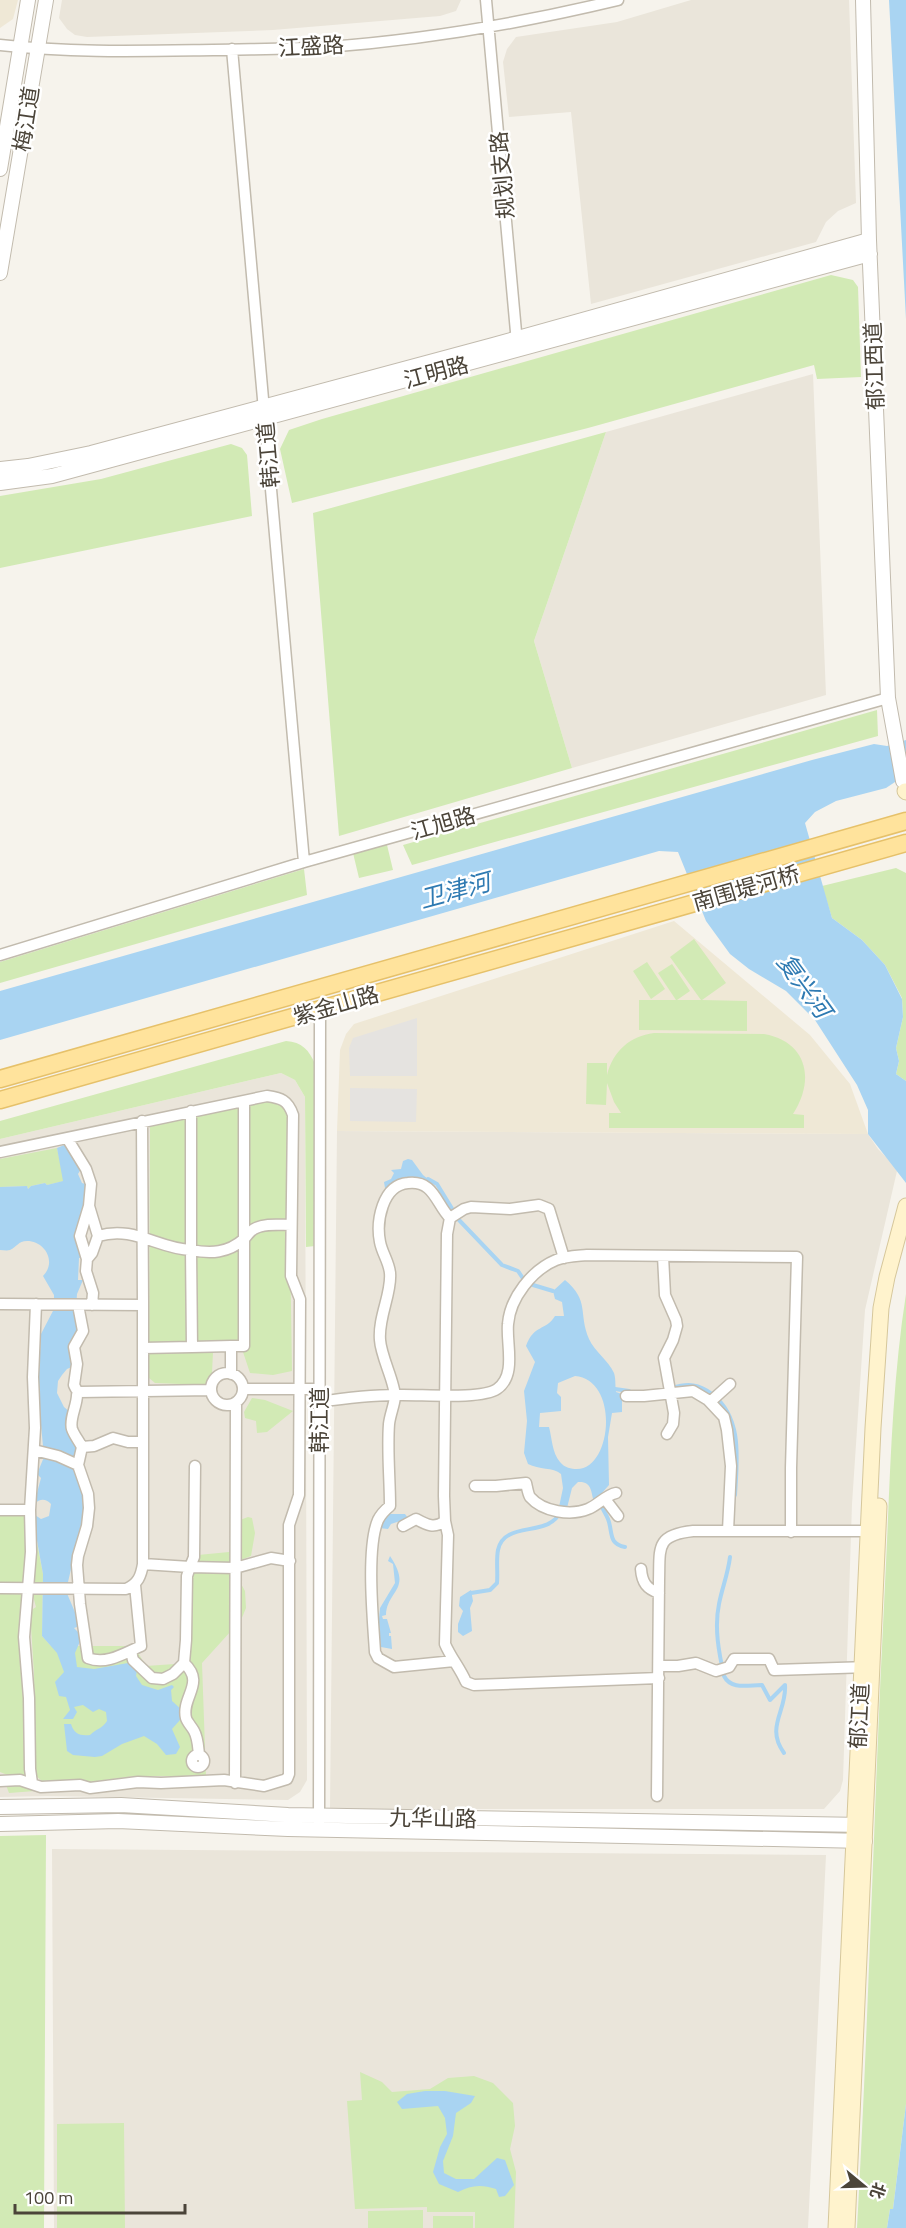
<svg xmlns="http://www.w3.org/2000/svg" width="906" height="2228" font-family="'Titillium Web','Noto Sans SC',sans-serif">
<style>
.residential{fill:#eae5da}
.education{fill:#efe8d6}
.green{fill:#d2eab5}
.parking{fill:#e5e3e0}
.water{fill:#a9d4f2;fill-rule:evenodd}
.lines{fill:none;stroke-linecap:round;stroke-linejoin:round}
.stream{stroke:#a9d4f2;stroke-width:4}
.minor-casing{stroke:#c2bbae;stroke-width:13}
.tertiary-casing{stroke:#c2bbae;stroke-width:16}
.secondary-casing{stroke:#d6c79b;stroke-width:17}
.primary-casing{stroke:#e6c16a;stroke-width:19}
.minor{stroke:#fff;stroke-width:10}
.tertiary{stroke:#fff;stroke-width:14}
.secondary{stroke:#fff3cd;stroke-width:15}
.primary{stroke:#ffe39c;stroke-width:16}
.labels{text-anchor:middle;stroke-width:5;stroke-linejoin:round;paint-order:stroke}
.street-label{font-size:22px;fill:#4b4439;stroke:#fff}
.water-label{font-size:24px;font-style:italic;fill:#2e7ab2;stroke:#fff}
</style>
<rect width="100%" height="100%" fill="#f6f3ec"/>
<!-- residential -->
<path class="residential" d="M62 0H461L456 11 440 16 273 30 87 37 75 35 67 29 59 18Z
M691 0H849L856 203 838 211 826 222 816 242 591 304 571 112 509 117 503 62 507 49 516 37 617 22Z
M813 374 826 695 572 768 534 641 606 432Z
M281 1073 295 1080 305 1097 307 1780 300 1792 288 1800 47 1796 0 1797V1139Z
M337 1131 868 1134 878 1149 891 1162 897 1171 865 1310 852 1504 843 1780 840 1791 824 1809H330Z
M52 1849 826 1855 808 2228H54Z"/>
<!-- education -->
<path class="education" d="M0 0H18L13 19 0 28Z
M674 921 810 1035 850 1084 868 1134 337 1131 340 1050 346 1034 354 1024Z"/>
<!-- green -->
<path class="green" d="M831 275 853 280 858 287 861 377 817 379 814 365 588 428 292 503 280 449 289 430 322 419Z
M606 432 534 641 572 768 339 836 313 513Z
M231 444 242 448 247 455 252 516 0 568V496L101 479Z
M877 710 878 736 412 865 403 845Z
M387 845 393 870 359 878 353 853Z
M896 868 906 873V1081L896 1074 899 1061 896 1048 903 1017 902 998 885 965 862 940 832 918 822 886Z
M304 869 307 895 0 983V962Z
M694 939 726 983 702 1000 747 1001V1031L639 1030V1000H676L658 973 672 964 690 991 677 1000H701L670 957Z
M647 962 665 989 651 999 633 971Z
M654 1033 764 1034C808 1042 815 1080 793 1114L804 1115V1128H609V1113H621L614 1102 607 1083 606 1105 586 1104 587 1063H607V1075C613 1051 630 1036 654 1033Z
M286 1041C302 1042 309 1050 315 1064V1246L306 1247 305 1097 295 1080 281 1073 0 1139V1121Z
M274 1100 283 1104 288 1115 292 1371 273 1375 250 1373 243 1352H213L212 1373 206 1385 155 1383 149 1378 150 1124Z
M57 1148 64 1181 47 1185 45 1183 31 1186 28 1189 27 1186 0 1187V1159Z
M906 1294V2104L893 2209H890L887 2228H857C869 2014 874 1799 885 1584 890 1488 891 1389 906 1294Z
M252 1398 265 1400 293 1411 267 1432 257 1433 256 1421 245 1418 244 1412Z
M0 1513H27L25 1559 35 1791 9 1793 6 1785 10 1776 0 1772Z
M248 1517 252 1518 255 1533 251 1556 238 1561 240 1582 245 1591 246 1608 241 1620 202 1663 206 1776H134L89 1782 76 1780 42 1781 35 1775 34 1674 30 1611 36 1607 30 1585 34 1546 37 1543 43 1574 42 1636 51 1646H134L146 1666 189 1663V1578L198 1555 229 1552 240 1520Z
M46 1835 44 2228H0V1836Z
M360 2072 382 2082 392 2092 430 2089 448 2078 474 2076 493 2083 513 2103 515 2126 510 2149 516 2172 514 2228H475V2212H427V2207L355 2209 347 2101 362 2100Z
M124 2123 125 2228H57V2124Z
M423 2210V2228H368V2211Z
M433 2216H473V2228H433Z"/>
<!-- parking -->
<path class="parking" d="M417 1018V1076H350L349 1048 353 1038Z
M350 1088 417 1089 416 1122 350 1121Z"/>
<!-- water -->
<path class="water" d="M889 0H906V319Z
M906 740V779L895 782 886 788 836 801 815 812 805 823 832 918 862 940 885 965 902 999 903 1017 896 1048 899 1061 896 1074 906 1081V1183L868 1134V1110L857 1085 815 1020 786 991 749 969 730 954 706 921 678 852 659 851 0 1040V991L812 760 874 744 887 746Z
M64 1145 81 1169 78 1174 82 1183 89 1185 87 1205 78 1223 77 1235 84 1257 79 1258 78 1280H83L77 1294 76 1309 81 1329 74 1366 67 1369 62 1375 58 1381 57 1393 64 1407 71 1413 78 1444 86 1503 66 1591 77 1617V1627L74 1628 80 1634 81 1639 75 1653 77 1667 94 1669 128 1663 137 1670 136 1676 142 1685 158 1690 172 1685 174 1687 171 1690 172 1701 182 1710 180 1720 172 1729 180 1747 176 1754 166 1755 157 1744 144 1736 122 1744 102 1756 95 1757 73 1755 67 1751 64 1724H71C74 1734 80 1736 90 1735 96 1729 103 1728 107 1721L106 1712 99 1709 93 1712 83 1705 74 1707 77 1712 73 1719H63L70 1710 66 1697 59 1696 55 1682 64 1672 57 1653 42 1636 43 1574 32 1513 41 1519 49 1516 51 1504C45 1498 40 1499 34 1504L41 1478 37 1474 44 1457 38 1392 41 1334 54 1309V1295L43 1276C57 1262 45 1241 27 1241 18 1241 17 1247 10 1250 7 1251 3 1250 0 1250V1187L27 1186 28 1189 31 1186 45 1183 47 1185 63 1181 57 1148Z
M408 1159 412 1160 423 1175 428 1179 421 1181 414 1177 397 1181 391 1188H385L384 1182 391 1179 394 1173 391 1170 401 1169 403 1161Z
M565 1280C590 1301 578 1313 589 1339 595 1352 608 1360 614 1373 616 1379 615 1386 616 1392L622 1394V1412L612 1413 608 1437 609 1485 594 1502C591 1492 592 1481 578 1482L572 1488 567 1508 559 1507 563 1488 561 1474C553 1467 539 1470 528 1464L524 1453 527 1421 524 1391 535 1362 526 1346C534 1324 546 1331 555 1316H564L562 1302 555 1299 553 1291ZM575 1376C620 1380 612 1469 577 1469 571 1469 565 1468 560 1462 552 1453 552 1438 549 1427H539L540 1413 561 1411V1397L557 1393 558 1383Z
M387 1514H405L408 1518 409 1529 407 1531 403 1523 400 1521 391 1524 388 1529 379 1528Z
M390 1556C413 1590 387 1590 386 1615L382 1616 383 1619H387L391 1633H389V1636H391L392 1649 381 1647 378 1629 380 1608 395 1583 393 1564 388 1561Z
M471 1590 473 1601 470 1608 472 1631 463 1636 458 1632V1624L463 1611 459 1606 460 1597Z
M425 2091H445L475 2096 471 2103 456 2113 453 2136 443 2161 444 2173 456 2179H474L497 2158 505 2160 514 2185 505 2196 499 2197 496 2189C481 2184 471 2185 458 2192L439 2184 433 2172 440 2147 447 2134 445 2118 438 2106 402 2109 397 2102 407 2094Z
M906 2104V2228H887L890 2209H893Z"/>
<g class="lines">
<!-- stream -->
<path class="stream" d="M428 1179 437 1184 459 1220 502 1265 518 1271 524 1280 533 1285 553 1291
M672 1388C688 1383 699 1384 712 1394 743 1418 737 1460 735 1495
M615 1389 629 1391
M601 1505C603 1510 606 1514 608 1519 613 1532 608 1544 625 1547
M730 1557C728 1574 722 1588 719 1604 714 1628 719 1653 724 1676 731 1690 748 1685 762 1685L770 1700 785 1685C787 1711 765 1727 784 1753
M471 1593 490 1590 497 1583C498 1573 496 1560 498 1550 504 1520 549 1538 560 1512"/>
<!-- minor casing -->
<g class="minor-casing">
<path id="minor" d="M486 0 517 343
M0 45C71 53 142 51 213 50 251 49 289 49 327 47 425 40 522 23 618 0
M232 49 304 862
M0 955 304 862 888 698
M142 1121 143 1305
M67 1138 86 1169 91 1184 89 1206 80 1236 87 1259 86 1271 93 1293 92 1305
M0 1152 267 1096C281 1098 288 1100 293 1115L291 1276 300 1299 299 1495 289 1525V1774L287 1779 264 1786 224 1780 161 1783 138 1782 90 1788 80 1785 41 1787 20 1780 0 1781
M89 1206 98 1236
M450 1218C436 1204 434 1180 408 1183 382 1185 376 1222 380 1242 382 1253 389 1262 390 1273 392 1293 378 1317 380 1340 381 1357 395 1382 395 1397 394 1406 390 1415 389 1424 387 1451 390 1479 390 1506 385 1510 381 1514 378 1520 366 1548 373 1620 375 1652L378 1658 394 1667 454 1661
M663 1256 665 1295 676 1320 677 1326 673 1340 664 1358 674 1413 673 1424 667 1434
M564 1258 549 1209 539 1205 510 1209 471 1207 464 1209 450 1218 447 1234 444 1496 445 1521 448 1535 445 1644C451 1658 460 1668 466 1682L474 1685 659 1678
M87 1259 92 1253 98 1236C134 1225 158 1249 191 1250V1111
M0 1304 143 1305V1564C141 1576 138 1584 126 1589L0 1588
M192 1347 231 1346
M143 1348 192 1347 191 1250C211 1254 228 1253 244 1239 247 1236 250 1231 254 1229 264 1223 279 1225 291 1225
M211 1389a16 16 0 1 1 32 0a16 16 0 1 1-32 0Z
M231 1374V1346H244V1102
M76 1389 74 1385 77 1364 74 1347 83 1331 78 1305
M243 1389H319
M79 1392 211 1390
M77 1395C77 1406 69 1419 72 1429 74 1435 79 1441 82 1447L78 1465 88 1494 89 1508 87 1526 78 1556 77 1565 80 1604 88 1658C106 1665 123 1654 141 1646L135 1585
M626 1396H644L693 1391 708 1400 724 1417 727 1430 731 1466 728 1531
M319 1402C345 1398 371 1395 397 1395 419 1394 481 1400 497 1389 517 1375 506 1344 508 1324 510 1298 532 1270 556 1260 566 1256 577 1256 587 1255L797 1257 791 1468V1532
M710 1402 730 1384
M82 1447 94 1446 113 1438 128 1442H143
M34 1450 58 1456 78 1465
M195 1466 194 1557 190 1567 235 1568 271 1558 290 1561
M475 1486H496L526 1483C527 1487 528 1494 530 1497 543 1512 571 1516 588 1509 598 1505 606 1495 616 1493
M605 1499 618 1516
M0 1510H30
M403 1526 416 1519C427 1525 434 1529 445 1521
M641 1569C642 1583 647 1589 659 1593
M131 1651 133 1660 152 1678 163 1679 173 1674 184 1663 186 1640 187 1576 190 1567 143 1564
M184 1663C206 1683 181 1697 186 1718 187 1722 192 1727 194 1731 198 1738 198 1746 199 1755
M659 1666H678L696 1663 716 1671 729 1667 734 1659H769L774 1670 869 1667
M192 1761a6 6 0 1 1 12 0a6 6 0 1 1-12 0Z
M32 1783 30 1769 29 1698 24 1637 31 1552 30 1510 35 1428 33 1377 36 1304
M235 1783 236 1403
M657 1796 659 1581C660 1548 655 1535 693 1531H875
M319 1830 320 1010"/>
</g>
<!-- tertiary casing -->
<g class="tertiary-casing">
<path id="tertiary" d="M863 0 869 240 888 698 903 781
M0 169 28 0
M0 273 46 0
M0 469 28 466 91 453 493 345 869 240
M0 483 52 476 870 254
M0 1807 121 1805 288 1815 864 1825
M0 1824 118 1821 288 1829 865 1841"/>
</g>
<!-- secondary casing -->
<g class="secondary-casing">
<path id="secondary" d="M905 791 906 792
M836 2228 873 1428 881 1308 887 1277 906 1206
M847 2228 879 1506"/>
</g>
<!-- primary casing -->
<g class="primary-casing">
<path id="primary" d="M0 1079 906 821
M0 1100 906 843"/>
</g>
<!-- minor -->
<use href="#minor" class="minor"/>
<!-- tertiary -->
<use href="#tertiary" class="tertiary"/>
<!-- secondary -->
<use href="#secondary" class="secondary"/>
<!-- primary -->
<use href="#primary" class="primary"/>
</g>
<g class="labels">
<!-- street labels -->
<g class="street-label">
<text transform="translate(311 46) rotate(-3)" y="8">江盛路</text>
<text transform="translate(26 119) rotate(-81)" y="8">梅江道</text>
<text transform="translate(502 175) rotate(-95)" y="8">规划支路</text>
<text transform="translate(874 366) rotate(-92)" y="8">郁江西道</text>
<text transform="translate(436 372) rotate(-15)" y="8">江明路</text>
<text transform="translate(268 455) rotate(-95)" y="8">韩江道</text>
<text transform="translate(443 823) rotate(-16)" y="8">江旭路</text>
<text transform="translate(746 888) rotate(-16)" y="8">南围堤河桥</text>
<text transform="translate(336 1005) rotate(-16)" y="8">紫金山路</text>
<text transform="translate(319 1420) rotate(-90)" y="8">韩江道</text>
<text transform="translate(859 1716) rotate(-87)" y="8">郁江道</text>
<text transform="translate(433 1818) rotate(1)" y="8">九华山路</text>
</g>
<!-- water labels -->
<g class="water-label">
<text transform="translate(455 891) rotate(-15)" y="8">卫津河</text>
<text transform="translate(804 986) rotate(54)" y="8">复兴河</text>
</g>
</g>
<!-- north arrow -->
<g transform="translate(864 2186) rotate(109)" stroke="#ffffff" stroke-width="4.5" paint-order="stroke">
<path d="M0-4.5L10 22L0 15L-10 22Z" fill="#4b4439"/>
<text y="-9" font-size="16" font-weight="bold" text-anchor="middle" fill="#4b4439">北</text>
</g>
<!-- scale -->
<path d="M15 2204v9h170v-9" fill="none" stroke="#4b4439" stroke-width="3"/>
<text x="24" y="2204" font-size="18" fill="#4b4439" stroke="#ffffff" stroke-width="4.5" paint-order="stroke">100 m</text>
</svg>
